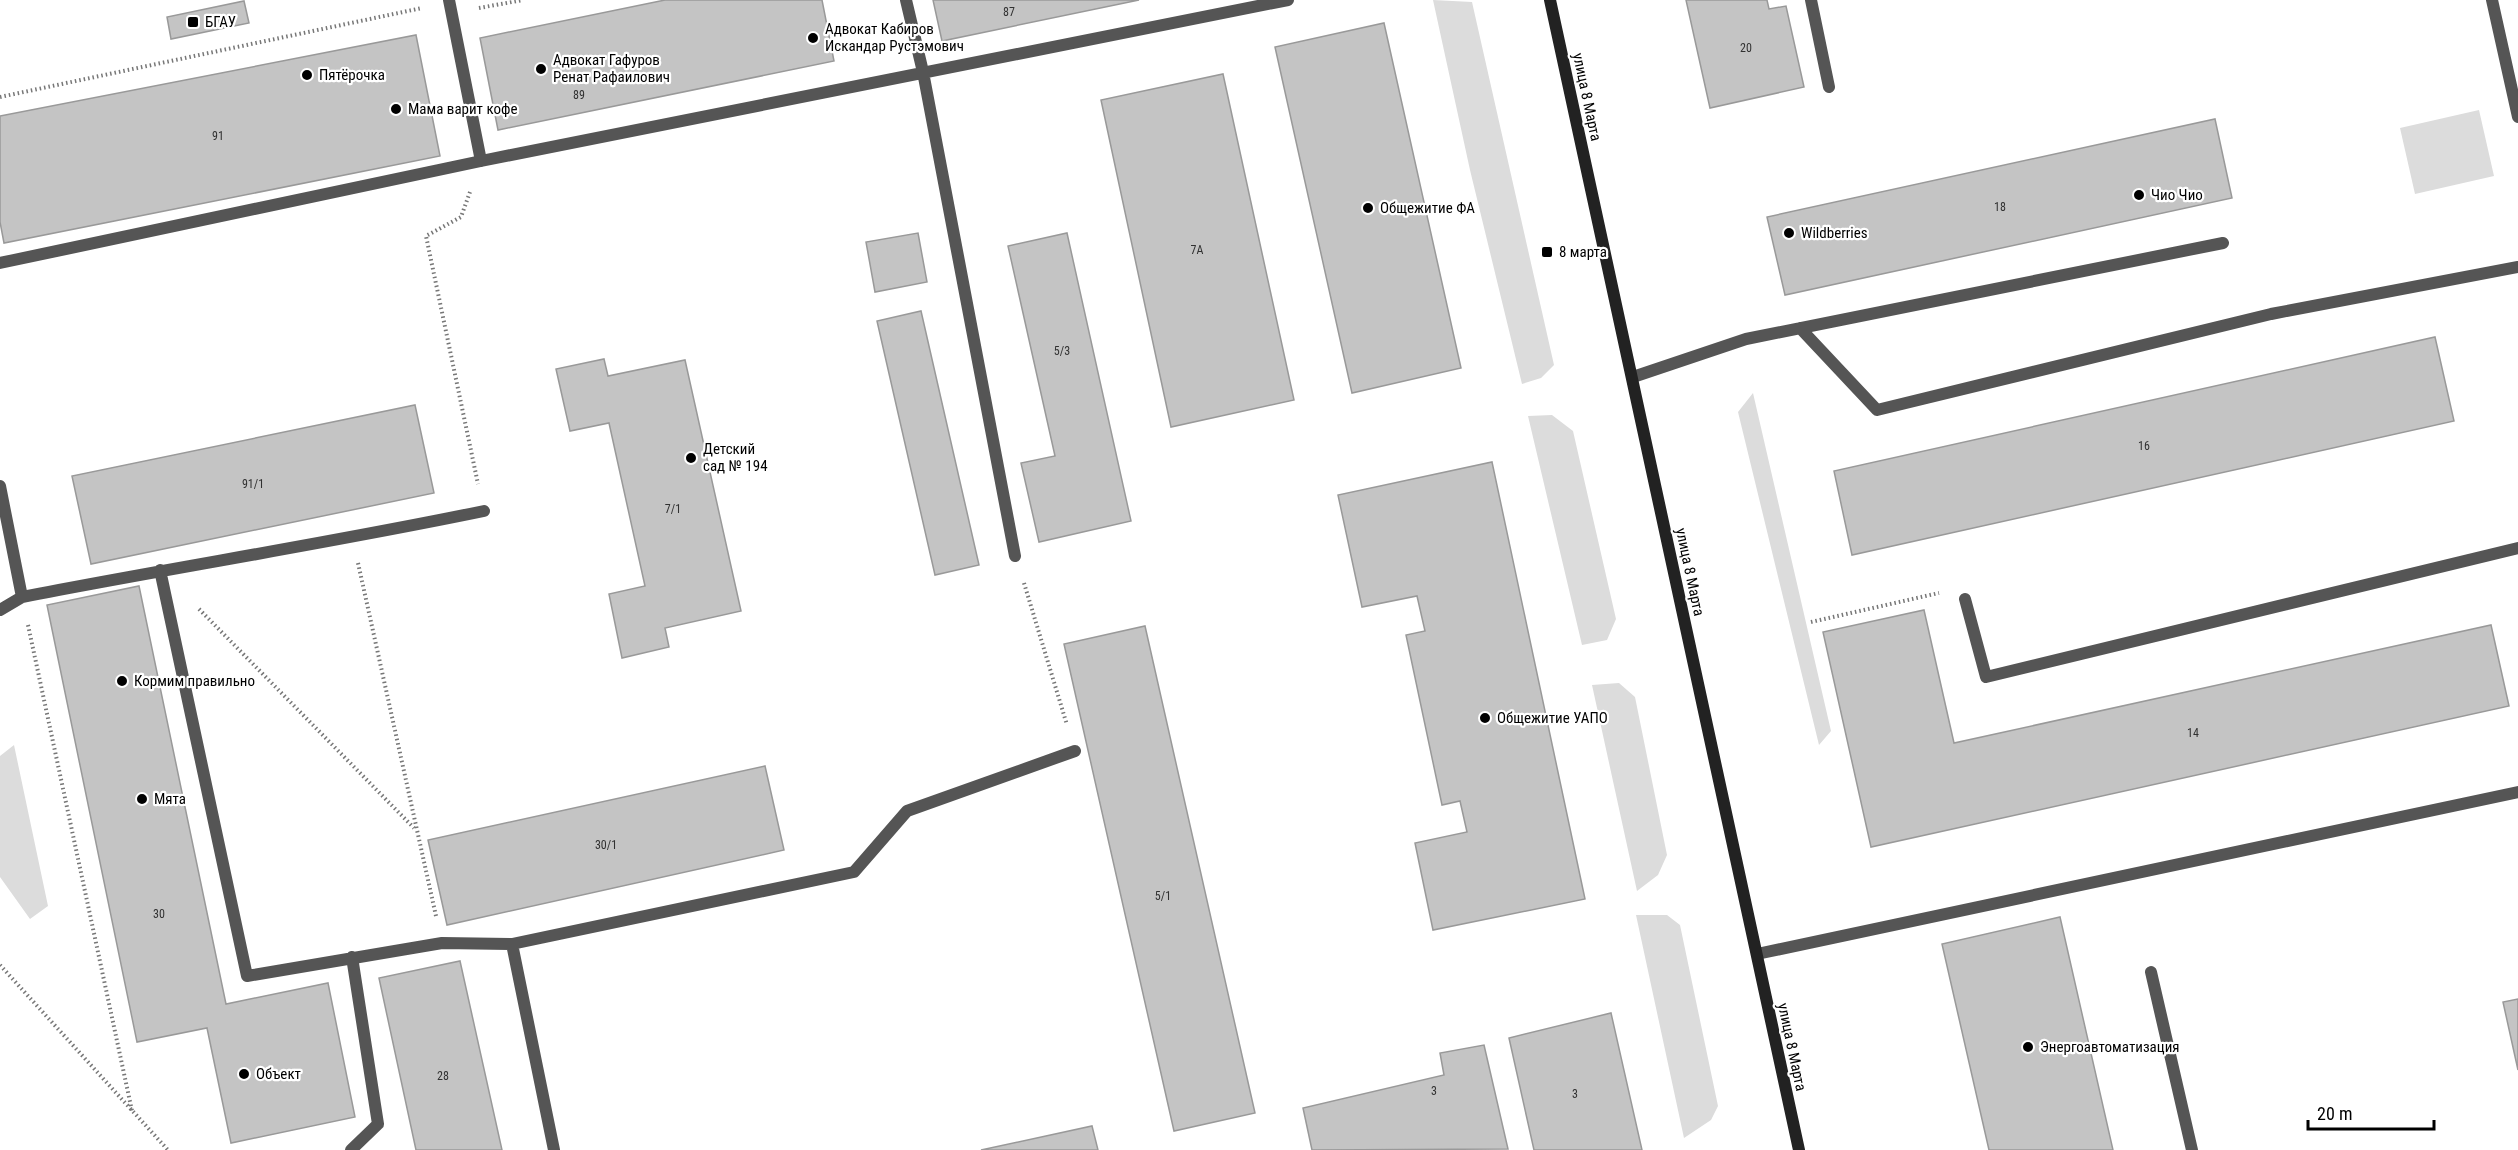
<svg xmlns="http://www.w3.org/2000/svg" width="2518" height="1150" font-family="'Roboto Condensed',sans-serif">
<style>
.green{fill:#dcdcdc}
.building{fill:#c4c4c4;stroke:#999;stroke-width:1.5}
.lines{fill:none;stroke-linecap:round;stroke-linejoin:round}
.path{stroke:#777;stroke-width:4;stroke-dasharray:1.5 3;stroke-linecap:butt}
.service{stroke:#555;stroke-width:12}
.secondary{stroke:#222;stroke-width:12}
.poi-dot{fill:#000;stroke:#fff;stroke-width:2}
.labels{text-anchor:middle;stroke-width:4.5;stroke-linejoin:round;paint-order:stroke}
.number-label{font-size:12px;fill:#313131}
.poi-label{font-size:15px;fill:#000;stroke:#fff;text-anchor:start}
.street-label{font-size:15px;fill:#000;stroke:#fff}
</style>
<rect width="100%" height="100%" fill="#fff"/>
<!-- green -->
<path class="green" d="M1433 0 1472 2 1554 365 1541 378 1522 384 1470 170Z
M2479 110 2494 176 2415 194 2400 128Z
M1753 393 1831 731 1819 745 1738 412Z
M1552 415 1573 431 1616 619 1607 640 1582 645 1528 416Z
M1619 683 1635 697 1667 855 1658 875 1637 891 1592 685Z
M14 745 48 906 30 919 0 877V756Z
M1636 915H1667L1680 925 1718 1106 1711 1120 1684 1138Z"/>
<!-- building -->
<path class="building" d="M665 0H822L834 61 498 130 480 38Z
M933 0H1139L942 41Z
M1686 0H1767L1769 9 1786 6 1804 87 1710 108Z
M244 1 249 23 171 39 167 17Z
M1384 23 1461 368 1352 393 1275 47Z
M416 35 440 156 4 243 0 222V116Z
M1223 74 1294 400 1171 427 1101 100Z
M2215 119 2232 198 1785 295 1767 217Z
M918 233 927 282 875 292 866 242Z
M1067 233 1131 521 1039 542 1021 463 1055 456 1008 246Z
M921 311 979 565 935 575 877 321Z
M2435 337 2454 421 1852 555 1834 471Z
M604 359 608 376 685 360 741 611 665 628 669 647 622 658 609 594 645 586 609 423 570 431 556 369Z
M415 405 434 493 91 564 72 476Z
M1492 462 1585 899 1433 930 1415 843 1467 832 1460 801 1442 805 1406 635 1425 631 1417 596 1362 607 1338 495Z
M139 586 226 1004 328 983 355 1117 231 1143 207 1028 137 1042 47 605Z
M1924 610 1954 743 2491 625 2509 706 1871 847 1823 632Z
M1145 626 1255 1113 1174 1131 1064 644Z
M765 766 784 850 447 925 428 840Z
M2060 917 2113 1150H1989L1942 944Z
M460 961 502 1150H416L379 978Z
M2518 999V1070L2503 1002Z
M1611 1013 1642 1150H1534L1509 1038Z
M1484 1045 1508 1149 1312 1150 1303 1108 1444 1075 1440 1053Z
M1092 1126 1098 1150H981Z"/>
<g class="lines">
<!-- path -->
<path class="path" d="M479 8 523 0
M0 97 422 8
M470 192 461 217 426 236 478 484
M358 563 436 916
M1024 583 1067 725
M199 609 414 828
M1811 622 1939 593
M28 625 132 1111
M0 965 168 1150"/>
<!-- service -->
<path class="service" d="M449 0 481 161
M906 0 923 72 1015 556
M1811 0 1829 87
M2492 0 2518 117
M0 263 481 161 1288 0
M1800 328 1877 410 2271 314 2518 267
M1633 377 1746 339 2223 243
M0 486 22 597 0 610
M160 570 247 976 442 943 512 944 854 872 907 811 1075 751
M22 597C176 567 330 543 484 511
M1965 599 1986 677 2518 548
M512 944 554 1150
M1757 954 2518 792
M2151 972 2192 1150
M351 1150 378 1124 352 957"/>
<!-- secondary -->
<path class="secondary" d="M1550 0 1799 1150"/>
</g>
<!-- markers -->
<g class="poi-dot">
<rect x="187" y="16" width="12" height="12" rx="3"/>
<circle cx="813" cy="38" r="6"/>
<circle cx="541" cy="69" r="6"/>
<circle cx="307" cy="75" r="6"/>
<circle cx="396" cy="109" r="6"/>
<circle cx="2139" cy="195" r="6"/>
<circle cx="1368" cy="208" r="6"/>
<circle cx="1789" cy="233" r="6"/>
<rect x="1541" y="246" width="12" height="12" rx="3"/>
<circle cx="691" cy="458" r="6"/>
<circle cx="122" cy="681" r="6"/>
<circle cx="1485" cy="718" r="6"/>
<circle cx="142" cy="799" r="6"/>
<circle cx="2028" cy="1047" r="6"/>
<circle cx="244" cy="1074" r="6"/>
</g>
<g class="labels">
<!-- number labels -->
<g class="number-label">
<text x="1009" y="16">87</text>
<text x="1746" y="52">20</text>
<text x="579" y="99">89</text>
<text x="218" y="140">91</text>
<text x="2000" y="211">18</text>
<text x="1197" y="254">7А</text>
<text x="1062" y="355">5/3</text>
<text x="2144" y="450">16</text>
<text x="253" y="488">91/1</text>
<text x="673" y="513">7/1</text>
<text x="2193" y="737">14</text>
<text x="606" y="849">30/1</text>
<text x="1163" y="900">5/1</text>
<text x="159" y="918">30</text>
<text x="443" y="1080">28</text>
<text x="1434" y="1095">3</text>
<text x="1575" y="1098">3</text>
</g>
<!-- poi labels -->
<g class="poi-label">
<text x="205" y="27">БГАУ</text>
<text x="825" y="34">Адвокат Кабиров<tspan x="825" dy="17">Искандар Рустэмович</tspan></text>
<text x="553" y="65">Адвокат Гафуров<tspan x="553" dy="17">Ренат Рафаилович</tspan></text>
<text x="319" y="80">Пятёрочка</text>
<text x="408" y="114">Мама варит кофе</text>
<text x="2151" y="200">Чио Чио</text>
<text x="1380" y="213">Общежитие ФА</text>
<text x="1801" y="238">Wildberries</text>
<text x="1559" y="257">8 марта</text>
<text x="703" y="454">Детский<tspan x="703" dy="17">сад № 194</tspan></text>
<text x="134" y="686">Кормим правильно</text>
<text x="1497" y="723">Общежитие УАПО</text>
<text x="154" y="804">Мята</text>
<text x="2040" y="1052">Энергоавтоматизация</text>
<text x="256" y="1079">Объект</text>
</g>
<!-- street labels -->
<g class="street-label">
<text transform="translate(1587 97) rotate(78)" y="5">улица 8 Марта</text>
<text transform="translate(1690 572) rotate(78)" y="5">улица 8 Марта</text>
<text transform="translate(1792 1047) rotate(78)" y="5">улица 8 Марта</text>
</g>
</g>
<!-- scale -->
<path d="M2308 1120v9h126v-9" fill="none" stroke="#000000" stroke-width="3"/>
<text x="2317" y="1120" font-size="18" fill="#000000" stroke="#ffffff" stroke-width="4.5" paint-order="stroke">20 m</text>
</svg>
